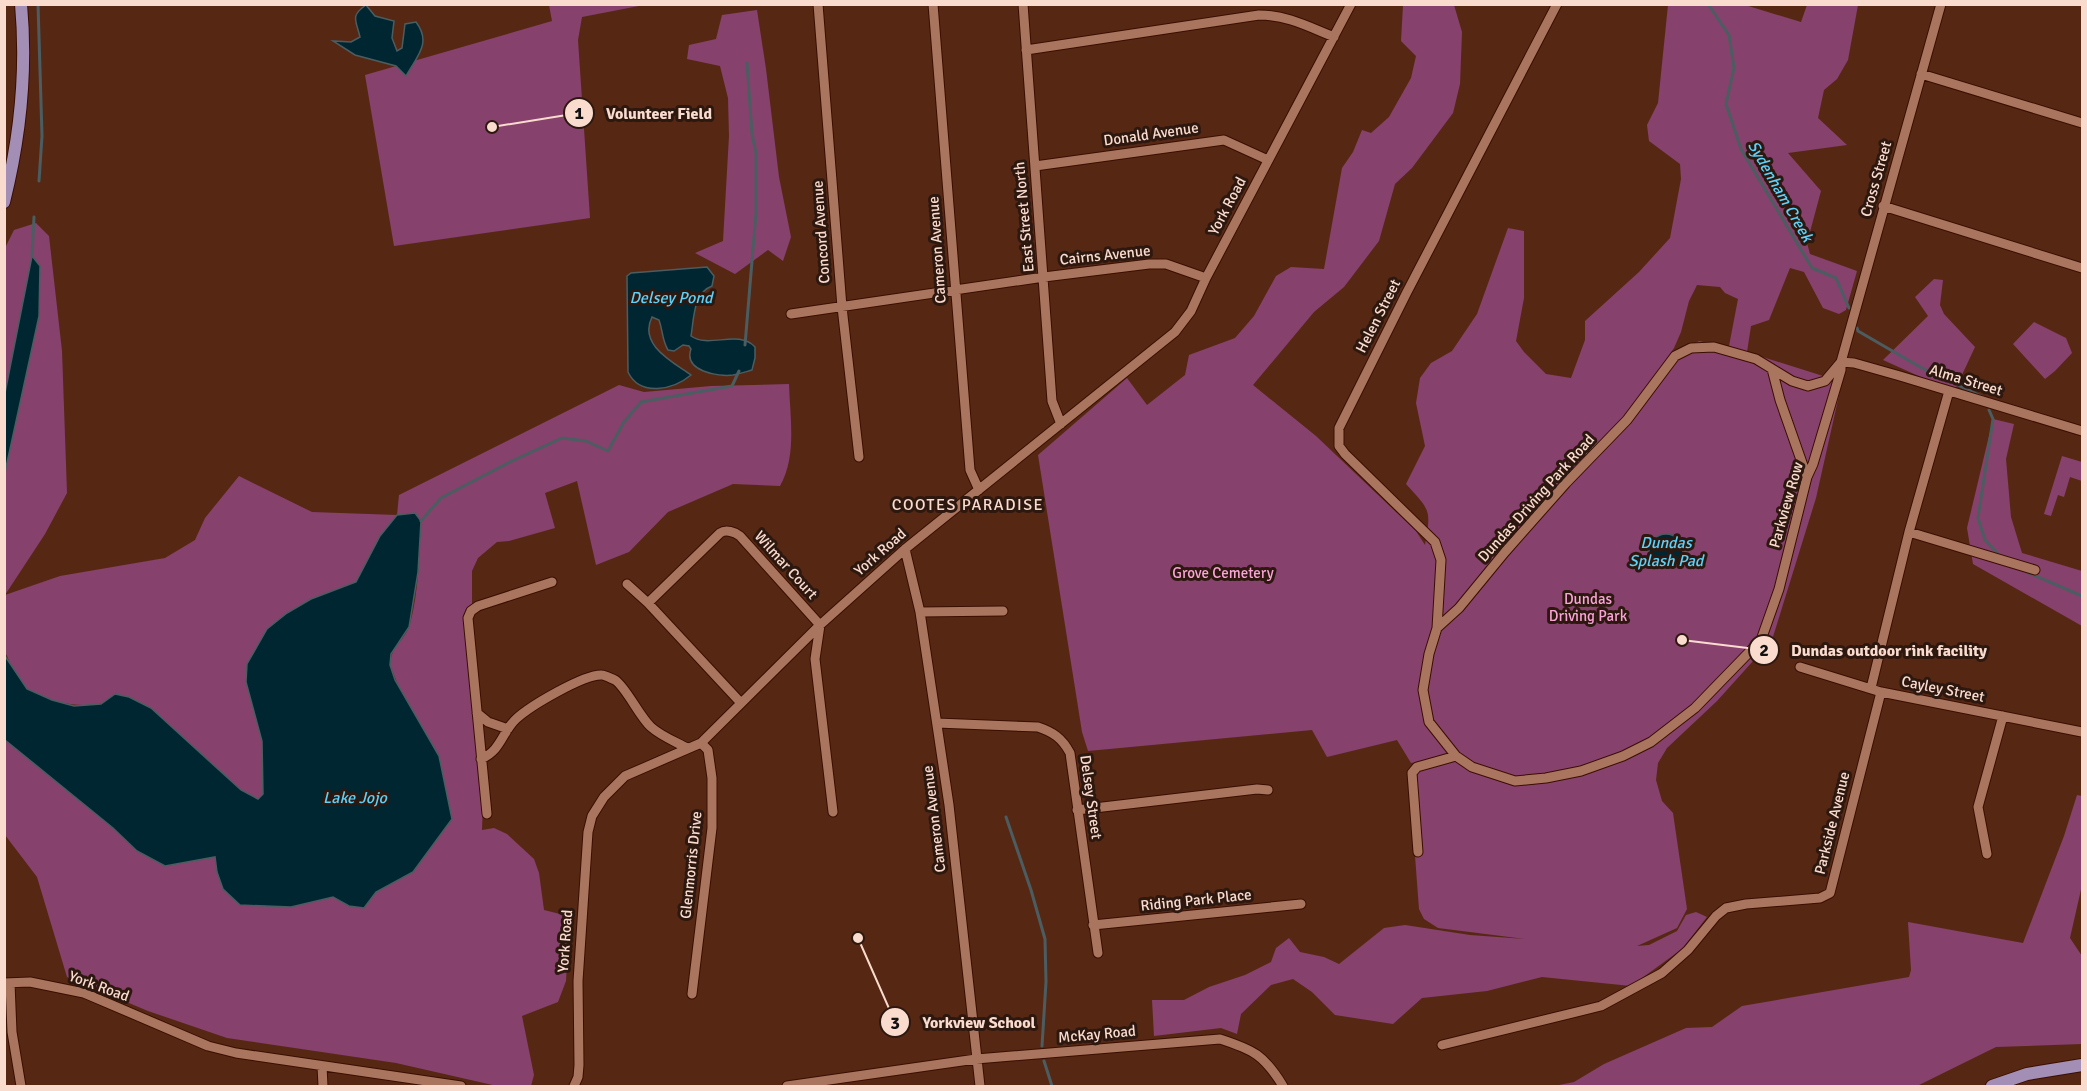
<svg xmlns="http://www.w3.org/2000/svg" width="2087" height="1091" font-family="Signika,sans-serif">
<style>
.green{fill:#87416d;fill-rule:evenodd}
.water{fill:#002632;stroke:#4b5d61;stroke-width:1.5}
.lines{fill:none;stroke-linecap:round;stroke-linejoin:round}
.stream{stroke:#4b5d61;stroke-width:3}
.minor-casing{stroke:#3a0e00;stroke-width:11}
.major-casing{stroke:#3a0e00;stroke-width:14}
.minor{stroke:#aa755e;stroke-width:9}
.major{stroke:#a38eb5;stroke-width:12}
.labels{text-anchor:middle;stroke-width:6;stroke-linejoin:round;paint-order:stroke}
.street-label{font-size:15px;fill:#fadccf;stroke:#2d1810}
.park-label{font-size:15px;fill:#faa4d7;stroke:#2d1810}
.water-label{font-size:16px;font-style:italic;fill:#5cd2f9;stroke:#2d1810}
.neighbourhood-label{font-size:16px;letter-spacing:1.5px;fill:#fadccf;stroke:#2d1810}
.leader{fill:none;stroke:#fadccf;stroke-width:2}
.callout-dot{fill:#fadccf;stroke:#2d1810;stroke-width:2}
.mark-label{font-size:18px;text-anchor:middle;font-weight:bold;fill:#111}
.callout-label{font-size:16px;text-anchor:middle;font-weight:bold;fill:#fadccf;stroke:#2d1810;stroke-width:6;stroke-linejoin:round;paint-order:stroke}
</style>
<rect width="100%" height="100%" fill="#562814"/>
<!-- green -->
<path class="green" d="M549 5H644L582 17 578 40 590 218 394 246 365 75 552 21Z
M1403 5H1454L1462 32 1460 84 1453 113 1412 168 1395 184 1379 241 1344 287 1314 312 1253 385 1316 436 1416 531 1425 545C1431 510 1431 511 1406 484L1425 446 1416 403 1420 378 1431 363 1452 351 1477 314 1508 228 1524 231V298L1516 341 1524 352 1546 374 1571 378 1585 340V321L1639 272 1670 238 1681 179 1680 164 1649 141 1647 125 1658 103 1668 5H1745L1801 22 1807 5H1858L1848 60 1837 79 1824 90 1818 118 1847 145 1788 153 1821 191 1807 243 1810 254 1857 271 1846 310 1839 314 1823 308 1804 272 1790 268 1769 320 1751 326 1747 352 1842 382 1816 498 1772 640 1717 701 1667 748 1658 763 1656 780 1662 801 1673 813 1687 909 1677 928 1637 946 1649 945 1677 931 1686 915 1696 912 1707 917 1682 949 1631 986 1542 977 1487 991 1422 998 1393 1024 1335 1015 1312 992 1293 979 1271 985 1241 1014 1237 1034 1221 1028 1154 1036 1152 1000H1184L1209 987 1245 975 1271 962 1276 948 1289 938 1300 952 1324 957 1339 964 1384 928 1405 925 1470 935 1525 939 1438 928 1424 919 1419 909 1409 776 1417 766 1418 762 1411 763 1397 740 1327 757 1312 730 1088 751 1082 732 1038 455 1127 378 1147 405 1185 375 1189 355 1235 338 1254 316 1276 276 1291 267 1324 269 1342 168 1353 152 1362 130 1371 133 1389 117 1411 78 1416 56 1401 41ZM1697 285 1720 287 1725 293 1738 299 1729 346 1740 350 1699 341 1676 355 1647 387 1674 348 1681 332 1689 301Z
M757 10 766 69 779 177 791 237 783 261 768 250 735 274 695 253 723 241 729 136 728 98 720 66 687 59 689 45 716 39 722 15Z
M36 223 49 236 62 351 67 493 45 534 5 595 60 576 165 558 195 540 205 518 239 476 312 512 397 515 399 495 619 385 644 392 711 386 789 384C790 418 797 456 780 486L733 484 668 512 629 552 596 565 577 481 545 493 555 528 509 541 497 542 478 558 472 571V609L484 772 482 830 494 828 507 834 534 859 539 873 544 910 568 916 569 925 566 981 558 1002 522 1016 534 1075 531 1086H497L396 1063 227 1038 148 1011 67 977 37 877 5 835V740L113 828 137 851 165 866 216 857 217 872 291 907 333 897 349 906 364 908 376 892 413 872 452 819 390 665C391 645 405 641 410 624 419 591 419 555 421 521L356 582 287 613 267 630 247 665 246 682 262 741 263 794 258 799 241 790 115 694C110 698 105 703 99 704 80 708 41 701 26 688 16 679 11 664 5 652V472L39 316 33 257 5 393V248L14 230Z
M1934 279 1943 280 1940 305 1944 314 1975 347 1954 392 1883 360 1928 316 1915 297Z
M2034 322 2066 338 2072 353 2055 371 2045 379 2013 344Z
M1993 419 2014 424 2006 459 2011 517 2022 553 2082 571V626L1973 564 1967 528Z
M2062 456 2082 462V481L2070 477 2064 497 2058 495 2051 516 2044 514Z
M2077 795 2082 796V885L2070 938 2082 956V1044L1996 1047 1917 1086H1554L1574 1082 1604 1064 1686 1028 1712 1027 1742 1006 1909 977 1911 970 1908 922 2023 943 2064 836Z"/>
<!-- water -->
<path class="water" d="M366 5 375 16 394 21 392 38 397 51 402 48 405 24 416 22C432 43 417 56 406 76L396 66 355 55 333 41 351 42 360 37C356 20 350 16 366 5Z
M32 256 40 266 39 316 5 472V393Z
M707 267 714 276 712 286C693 293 694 319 691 336 709 349 738 329 755 347V358L752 370C745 372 739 374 733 375 718 377 683 371 691 349L689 346 683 345 674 351 668 350C662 340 663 331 659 320L652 317C638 345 673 362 691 375 673 390 640 397 628 372L627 276 631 273Z
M415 513 421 521 418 572 409 627 391 654 390 665 395 680 439 756 452 819 413 872 376 892 364 908 349 906 333 897 291 907 240 905 223 889 217 872 215 857 165 866 137 851 113 828 5 740V656L27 689 52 700 74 706 101 704 115 694 129 697 151 708 241 790 258 799 263 794 262 741 246 682 247 664 267 629 287 613 311 599 356 582 380 536 397 515Z
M1649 551a17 17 0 1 1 34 0a17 17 0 1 1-34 0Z"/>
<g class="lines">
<!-- stream -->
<path class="stream" d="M38 4 42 136 39 181
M1708 4 1729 35 1734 68 1726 104 1741 149 1812 268 1836 278 1849 308
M32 256 34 217
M1857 328 1858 331 1920 367 1983 397
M745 345 756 213V153L752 134 747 63
M1989 410 1993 419 1978 518 1985 540 1997 553
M421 521 441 498 508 463 562 438 586 441 608 451 624 422 641 402 732 386 739 371
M2029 573 2082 596
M1006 817 1031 890 1045 939 1046 982 1042 1046
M1044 1061 1052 1086"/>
<!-- minor casing -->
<g class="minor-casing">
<path id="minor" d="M818 4 842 307 859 457
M933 4 970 470 979 490
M1023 4 1052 401 1061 424
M1026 50 1259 15C1287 15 1309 27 1334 37
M1921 74 2082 123
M1035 166 1224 140 1268 160
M1883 206 2082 268
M791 314 1044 277 1149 264H1166L1206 278
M1841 362 1825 381 1808 386 1792 381 1756 359 1714 347 1691 348 1675 356 1627 420 1566 483 1505 552 1459 608 1437 628 1429 654 1423 690 1429 722 1456 756 1472 767 1515 781 1546 778 1581 771 1623 756 1651 742 1695 708 1761 640 1779 589 1807 477 1813 464 1841 370V362L1941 4
M1841 362 1854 363 1900 376 2082 431
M1772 369 1780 400 1807 477
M1909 532 2035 570
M905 549 920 612 949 805 980 1086
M627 584 648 603 741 703
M648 603 720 533C726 529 735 532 740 536L820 625 815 659 833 812
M920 612 1003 611
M1437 628 1441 560 1435 542 1345 454 1339 446V428L1407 292 1557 4
M1800 667 1881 692 2082 732
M1871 688 1909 532 1949 391
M477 713 488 722 508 729
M937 723 1038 727C1053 732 1062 738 1070 753L1098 953
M481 759C501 751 502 732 516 719 530 706 584 674 602 675 605 675 612 679 615 680 626 687 639 716 651 727 661 736 676 742 687 748
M1077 810 1257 789 1268 790
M487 814 468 618 471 611 478 606 552 582
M1418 852 1412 773 1417 767 1456 756
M1987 854 1978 807 2003 716
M1093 925 1301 904
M4 983 30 982 84 993 208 1046 236 1053 461 1086
M10 983 12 1032 21 1086
M692 994 712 828V778L708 750 701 743
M1442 1045 1601 1006 1662 973 1688 950 1716 916 1726 908 1746 904 1820 898 1830 893 1881 692
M322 1066 323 1086
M574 1086 578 1077 579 1065 578 981 588 832 592 816 604 797 625 776 701 743 820 625 905 549 1175 332 1191 311 1206 278 1351 4
M787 1086 976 1059 1220 1039C1254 1050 1264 1055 1283 1086"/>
</g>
<!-- major casing -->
<g class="major-casing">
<path id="major" d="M4 202C20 138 27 70 21 4
M1992 1086 2027 1074 2082 1065"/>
</g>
<!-- minor -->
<use href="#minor" class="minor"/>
<!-- major -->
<use href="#major" class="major"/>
</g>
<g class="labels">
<!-- street labels -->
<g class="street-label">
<text transform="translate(1151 134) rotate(-8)" y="5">Donald Avenue</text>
<text transform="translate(1876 179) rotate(-74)" y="5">Cross Street</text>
<text transform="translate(1227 206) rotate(-62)" y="5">York Road</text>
<text transform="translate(1024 217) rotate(-95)" y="5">East Street North</text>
<text transform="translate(821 232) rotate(-94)" y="5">Concord Avenue</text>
<text transform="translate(937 250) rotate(-94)" y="5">Cameron Avenue</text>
<text transform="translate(1105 255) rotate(-6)" y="5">Cairns Avenue</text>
<text transform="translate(1378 316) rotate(-63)" y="5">Helen Street</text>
<text transform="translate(1966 380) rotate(17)" y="5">Alma Street</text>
<text transform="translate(1536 498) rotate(-48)" y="5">Dundas Driving Park Road</text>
<text transform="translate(1786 505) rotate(-74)" y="5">Parkview Row</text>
<text transform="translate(880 552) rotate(-41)" y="5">York Road</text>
<text transform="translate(786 565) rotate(48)" y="5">Wilmar Court</text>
<text transform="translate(1943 689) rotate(11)" y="5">Cayley Street</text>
<text transform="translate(1091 797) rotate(82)" y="5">Delsey Street</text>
<text transform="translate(934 819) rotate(-97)" y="5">Cameron Avenue</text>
<text transform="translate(1832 823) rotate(-76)" y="5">Parkside Avenue</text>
<text transform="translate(691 865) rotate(-84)" y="5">Glenmorris Drive</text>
<text transform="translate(1196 900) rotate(-6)" y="5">Riding Park Place</text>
<text transform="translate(565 941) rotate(-86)" y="5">York Road</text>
<text transform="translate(99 986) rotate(20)" y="5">York Road</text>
<text transform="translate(1097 1034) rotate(-5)" y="5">McKay Road</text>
</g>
<!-- park labels -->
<g class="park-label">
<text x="1223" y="578">Grove Cemetery</text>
<text x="1588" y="604">Dundas<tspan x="1588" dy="17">Driving Park</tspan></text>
</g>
<!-- water labels -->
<g class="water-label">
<text transform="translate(1781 191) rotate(60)" y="6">Sydenham Creek</text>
<text x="671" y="303">Delsey Pond</text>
<text x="1666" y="548">Dundas<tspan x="1666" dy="18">Splash Pad</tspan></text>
<text x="355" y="803">Lake Jojo</text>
</g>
<!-- neighbourhood labels -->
<g class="neighbourhood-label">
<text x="968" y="510">COOTES PARADISE</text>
</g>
</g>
<!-- callouts -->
<path class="leader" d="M492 127L579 113M1682 640L1764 650M858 938L895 1022"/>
<g class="callout-dot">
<circle cx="492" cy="127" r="6"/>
<circle cx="1682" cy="640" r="6"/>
<circle cx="858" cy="938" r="6"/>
<circle cx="579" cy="113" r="15"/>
<circle cx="1764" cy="650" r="15"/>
<circle cx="895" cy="1022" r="15"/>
</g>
<g class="mark-label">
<text x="579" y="119">1</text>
<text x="1764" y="656">2</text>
<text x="895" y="1029">3</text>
</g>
<g class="callout-label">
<text x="659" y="119">Volunteer Field</text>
<text x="1889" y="656">Dundas outdoor rink facility</text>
<text x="979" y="1028">Yorkview School</text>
</g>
<!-- border -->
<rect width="2087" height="1091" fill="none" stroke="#fadccf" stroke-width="12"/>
</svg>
